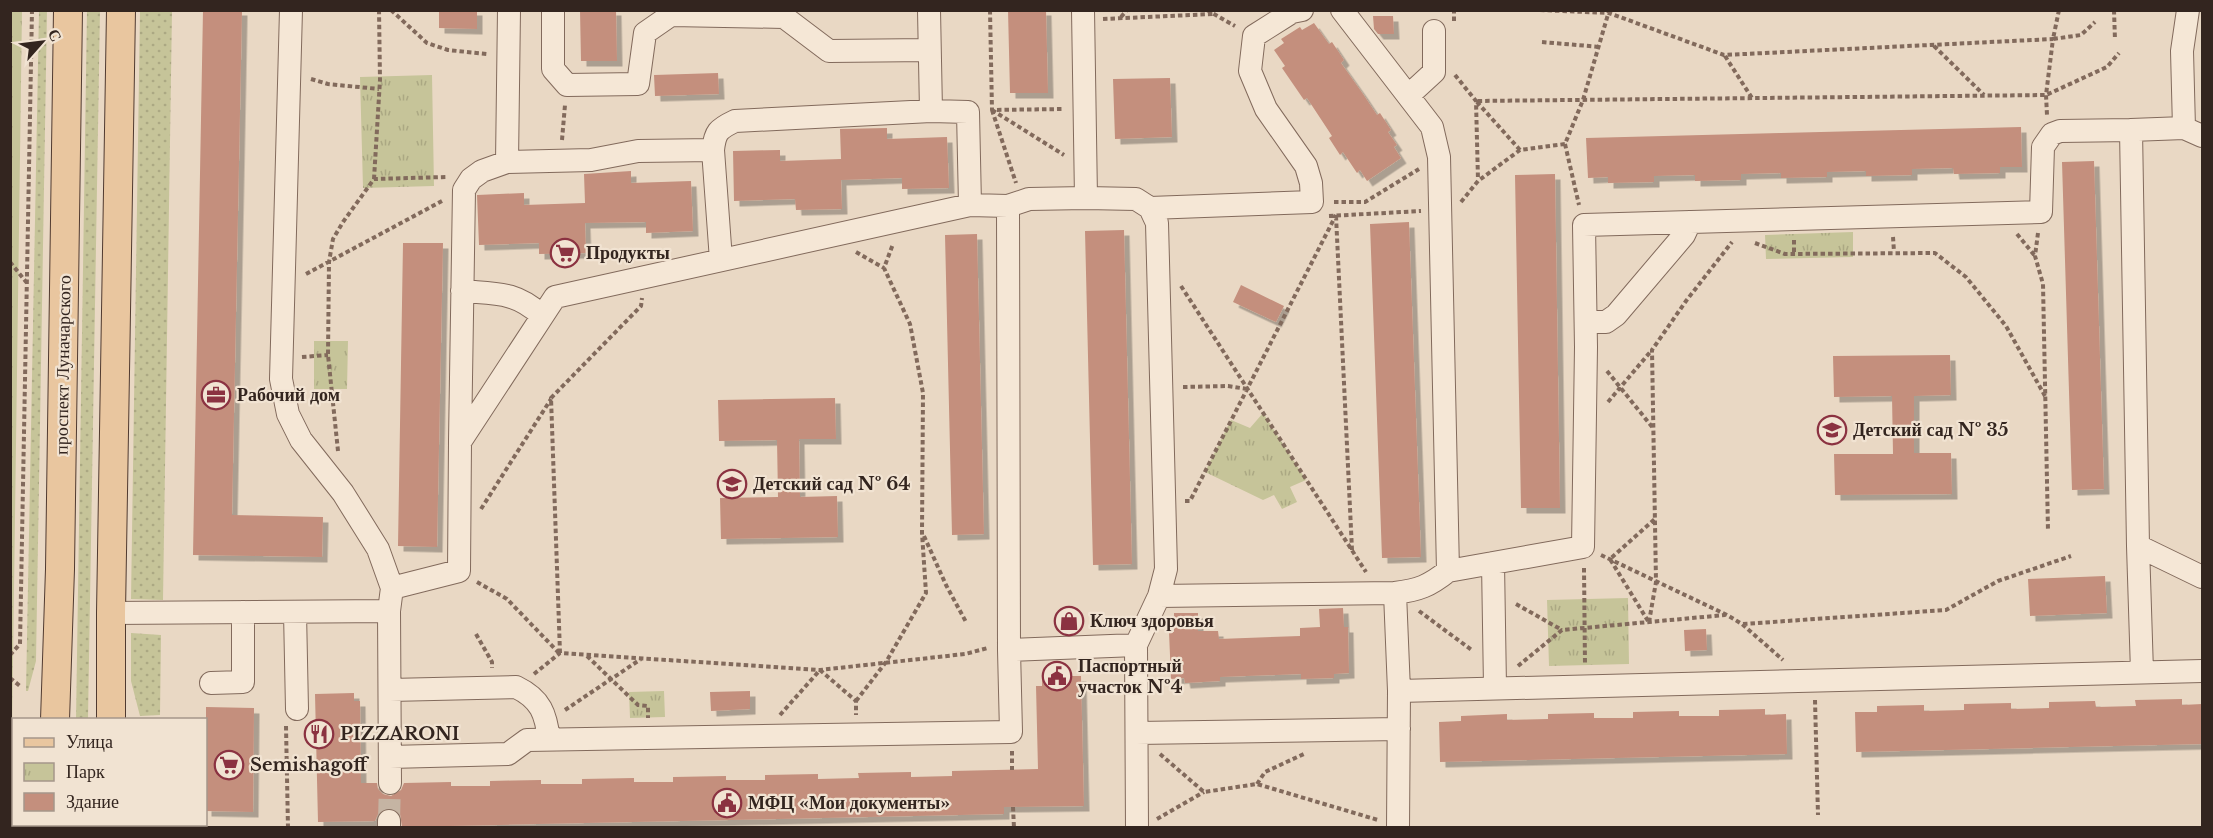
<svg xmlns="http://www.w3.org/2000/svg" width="2213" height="838" font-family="'Libre Baskerville',serif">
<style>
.grass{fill:url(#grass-dots)}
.park{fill:url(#park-tufts)}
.building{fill:#c48f7d;filter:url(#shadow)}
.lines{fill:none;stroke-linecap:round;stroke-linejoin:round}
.minor-tunnel{stroke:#c5b4a3;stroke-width:22;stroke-dasharray:22 11;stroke-linecap:butt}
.minor-casing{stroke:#826a5c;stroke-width:24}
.major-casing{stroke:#503a30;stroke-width:30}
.path{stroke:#826a5c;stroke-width:4;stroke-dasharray:4.5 3;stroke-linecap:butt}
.minor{stroke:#f5e7d6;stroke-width:22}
.major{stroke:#e9c69f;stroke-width:28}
.labels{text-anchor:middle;stroke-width:4.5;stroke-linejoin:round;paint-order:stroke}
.poi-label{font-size:18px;font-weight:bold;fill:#33251f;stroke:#f1e3d2;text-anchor:start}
.street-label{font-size:18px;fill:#33251f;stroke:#f1e3d2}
</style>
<defs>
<pattern id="grass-dots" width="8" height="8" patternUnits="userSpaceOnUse" patternTransform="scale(1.5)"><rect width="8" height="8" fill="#c6c499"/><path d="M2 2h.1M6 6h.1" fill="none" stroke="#aba883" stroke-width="1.8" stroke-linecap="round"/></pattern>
<pattern id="park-tufts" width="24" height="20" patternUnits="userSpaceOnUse" patternTransform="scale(1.5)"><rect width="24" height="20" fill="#c6c499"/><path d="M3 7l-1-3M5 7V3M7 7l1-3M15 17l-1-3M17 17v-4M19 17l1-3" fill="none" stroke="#aba883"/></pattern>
<filter id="shadow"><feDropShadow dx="5.5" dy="5.5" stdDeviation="0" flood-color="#0004"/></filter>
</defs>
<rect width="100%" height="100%" fill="#e9d8c4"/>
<!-- grass -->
<path class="grass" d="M47 10 36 661 28 691H26L39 11Z
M100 10 88 719 76 720 87 11Z
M140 11H172L163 600 131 599Z
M131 633 161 635 160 715 140 716 131 681Z"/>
<!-- park -->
<path class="park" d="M22 10V11L11 807 10 11Z
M432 75 434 186 363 188 360 77Z
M1853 232V257L1766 259 1765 235Z
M314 341H348L347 389H314Z
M1263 413 1306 480 1290 487 1297 502 1282 509 1274 495 1263 500 1205 472 1231 420 1250 428Z
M1628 598 1629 664 1549 666 1547 600Z
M664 691 665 717 630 718 629 692Z"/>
<!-- building -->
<path class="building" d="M203 10H242L232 515 323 517 322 557 193 555Z
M439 10H477V29L439 28Z
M580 10H616L617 61H581Z
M1008 10H1046L1048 93H1010Z
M1373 16H1393L1394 34H1378L1374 29Z
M1314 23 1329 44 1332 42 1344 60 1341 63 1363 94 1377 115 1380 113 1391 130 1388 132 1397 145 1394 147 1401 158 1367 181 1360 170 1357 173 1343 152 1340 155 1329 138 1332 136 1307 98 1304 100 1282 68 1285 66 1274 50 1284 43 1281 39 1300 27 1302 30Z
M718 73 719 94 655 96 654 75Z
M1170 78 1172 137 1115 139 1113 79Z
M2021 127 2022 167H2000V173L1954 174 1953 168 1912 169V175L1866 176V171L1827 172V177L1781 178V173L1741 174V180L1695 181V175L1654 176V182L1608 183V177L1588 178 1586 138Z
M887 128V139L947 137 949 188 902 189V178L841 180 842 209 796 210 795 199 734 201 733 151 780 150V161L841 159 840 129Z
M2094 161 2104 489 2072 490 2062 162Z
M631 171V183L691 181 693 231 646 233V222L585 223 586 253 539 254V243L479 245 477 195 524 193V205L585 203 584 174Z
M1555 174 1560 508H1521L1515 175Z
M1409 222 1421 557 1382 558 1370 224Z
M1124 230 1132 564 1093 565 1085 231Z
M977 234 984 534 952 535 945 235Z
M403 243H443L437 547 398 546Z
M1241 285 1284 306 1276 322 1233 302Z
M1950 355 1951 395 1914 396V453H1951L1952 494 1835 495 1834 454H1893L1892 396 1834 397 1833 356Z
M835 398 836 439H799L800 497 837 496 838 537 721 539 720 498 778 497 777 440 719 441 718 400Z
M2105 576 2107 613 2030 616 2028 579Z
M1343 608 1344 627H1348L1349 673 1334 674V678L1301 679V674L1220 677V681L1185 683 1184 678 1171 679 1169 632H1174V613H1198V631H1218L1219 639 1300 636V628L1320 627 1319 609Z
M1706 629 1707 650 1685 651 1684 630Z
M1042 676H1081L1084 806 1004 807V814L402 827 400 814 395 809 388 808 378 814 375 821 318 822 315 694 354 693V701H360L361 783H377L378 789 383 794 391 796 401 790 404 783 451 782V786H490V781L541 780V784H582V779L634 778V782H673V777L726 776V780H765V775L818 774V779L859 778 858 773 911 772V777L952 776V771L1038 769 1036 686H1042Z
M750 691V709L711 711 710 692Z
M2182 699V705L2202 704V744L1856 752 1855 712H1877V706L1924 705V711L1964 710V704L2011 703V709L2049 708V702L2095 701 2096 707 2136 706 2135 700Z
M206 707 254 708 253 812 206 811Z
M1765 709V715L1786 714 1787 754 1440 762 1439 722 1461 721V716L1507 714V720L1548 719V714L1594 713V718H1633V712L1679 711V716H1719V710Z"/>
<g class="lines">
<!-- minor-tunnel -->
<path class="minor-tunnel" d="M389 821 390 783"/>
<!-- minor casing -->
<g class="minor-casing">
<path id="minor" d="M291 10 281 379 288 414 301 440 343 493 378 549 392 588 389 611 390 783
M553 10V69L567 85 638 84 645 33 671 15 784 17 829 51 929 50
M929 10 931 111
M1083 10 1086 198
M1302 10 1292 12 1254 36 1250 71 1266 109 1306 166 1311 183 1312 202 1150 208 1157 223 1166 569 1159 596 1395 593 1399 691
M1342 10 1432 127 1439 157 1448 571C1429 586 1419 590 1395 593
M1409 95 1434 72V31
M2184 128 2182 51 2188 10
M2131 130 2184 128 2202 136
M713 150C715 132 718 129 735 121L931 111 968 112 970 205
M507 162 509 10
M462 291C495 294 515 291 541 315
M1586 322H1606L1616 315 1684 235 1690 222
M460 441 464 190 471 179 482 171 507 162 591 160 638 151 713 150 721 260
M2138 546 2142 672
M1493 563 1495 687
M1448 571 1583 547 1586 347 1584 225 2041 212 2043 147 2052 134 2060 131 2131 130 2138 546 2202 577
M392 588 459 571 460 442 555 297 970 205 1008 206
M295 612 297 709
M111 613 389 611
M1136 645 1009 650 1008 206 1029 199 1086 198 1136 199 1150 208
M211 683 243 682V612
M390 690 516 687C541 699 546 714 549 740
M1137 733 1399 729
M390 757 508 754 527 740 1011 732 1009 650
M389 828V821
M1137 828 1136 645 1159 596
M1398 828 1399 691 2202 671"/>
</g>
<!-- major casing -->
<g class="major-casing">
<path id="major" d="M55 720 60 569 68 10
M111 720V613L121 10
M112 824V828
M51 828V824"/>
</g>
<!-- path -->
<path class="path" d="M391 10 427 43 448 50 487 54
M990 10 992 110 1064 109
M1207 10 1235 26
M1540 10 1609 13 1724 55 2053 39 2046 95 2047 115
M2059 10 2053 39 2081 35 2095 22
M2114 10 2115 40
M1121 17 1127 10
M1103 19 1213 14
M1454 21V10
M1542 42 1600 47
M1934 46 1984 95
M1725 56 1752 98
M1455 75 1476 101 1478 180
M311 79 328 84 379 89
M992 110 1064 155
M992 110 1016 183
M562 140 565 105
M1565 144 1579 205
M1520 150 1476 101 2046 95 2107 67 2119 53
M374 179 380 80 379 10
M1334 202H1365L1419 169
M1461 202 1478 181 1520 150 1565 144 1583 100 1609 11
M1329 216 1421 211
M1336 216 1352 550
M2038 233 2035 256 2043 284 2048 531
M2017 234 2035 256
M1893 237 1894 252
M1794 240V254
M1755 243 1785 254 1935 253 1966 277 2006 326 2045 396
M856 252 884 268
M10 262 27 283
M306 274 442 201
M1181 286 1366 572
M302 357 328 355
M1607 371 1653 428
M1183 387 1228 386 1247 389
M1608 402 1651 351
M338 451 328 355 329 262 333 239 343 222 374 179 447 177
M1185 501H1190L1336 215
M481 509 551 399
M924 536 946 585 966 622
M1601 555 1727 615 1742 624 1783 660
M1584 568 1585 665
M477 582 507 599 559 653
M1516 604 1562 630
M1419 611 1473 651
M1648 621 1610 559 1655 519
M1649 622 1656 582 1652 350 1686 301 1732 242
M1743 624 1946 610 1998 581 2071 556
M476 634 492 662V668
M560 653 551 398 641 306 642 298
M10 655 20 644 32 10
M587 656 638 705 648 706V718
M1518 666 1562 630 1725 615
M534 674 560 653 820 670 965 654 988 648
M10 678 20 686
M1815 700 1818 815
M856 701 886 662 926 593 922 533 923 393 910 324 884 268 893 244
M565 710 641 659
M780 715 820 670 856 701V715
M286 726 288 828
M10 737 14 736
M1012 751V770
M1160 754 1204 792 1257 784 1378 820
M1257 784 1265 772 1306 753
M1013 807 1014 828
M1157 819 1204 792
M1427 826V828"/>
<!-- minor -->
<use href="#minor" class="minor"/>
<!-- major -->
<use href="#major" class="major"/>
</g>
<!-- icons -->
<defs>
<g id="supermarket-ring" transform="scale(1.5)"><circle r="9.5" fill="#f1e3d2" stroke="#8b3241" stroke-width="1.5"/><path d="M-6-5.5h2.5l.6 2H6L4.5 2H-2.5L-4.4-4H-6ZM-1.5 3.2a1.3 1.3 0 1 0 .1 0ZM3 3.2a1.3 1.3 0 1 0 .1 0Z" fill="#8b3241"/></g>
<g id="office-ring" transform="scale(1.5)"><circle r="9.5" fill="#f1e3d2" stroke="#8b3241" stroke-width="1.5"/><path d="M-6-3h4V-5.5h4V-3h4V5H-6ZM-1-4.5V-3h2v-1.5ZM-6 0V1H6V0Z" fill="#8b3241"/></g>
<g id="school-ring" transform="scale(1.5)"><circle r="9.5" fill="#f1e3d2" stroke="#8b3241" stroke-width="1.5"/><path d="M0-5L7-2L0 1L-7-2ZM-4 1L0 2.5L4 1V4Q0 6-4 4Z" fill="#8b3241"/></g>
<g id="shop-ring" transform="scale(1.5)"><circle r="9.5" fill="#f1e3d2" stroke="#8b3241" stroke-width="1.5"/><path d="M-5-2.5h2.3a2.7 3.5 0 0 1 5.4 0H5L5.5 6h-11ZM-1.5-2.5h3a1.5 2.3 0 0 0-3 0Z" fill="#8b3241"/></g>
<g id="civic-ring" transform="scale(1.5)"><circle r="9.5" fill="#f1e3d2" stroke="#8b3241" stroke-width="1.5"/><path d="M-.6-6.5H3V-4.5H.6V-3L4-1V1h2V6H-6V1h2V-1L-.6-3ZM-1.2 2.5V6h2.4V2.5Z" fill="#8b3241"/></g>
<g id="restaurant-ring" transform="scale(1.5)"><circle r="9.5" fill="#f1e3d2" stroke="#8b3241" stroke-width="1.5"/><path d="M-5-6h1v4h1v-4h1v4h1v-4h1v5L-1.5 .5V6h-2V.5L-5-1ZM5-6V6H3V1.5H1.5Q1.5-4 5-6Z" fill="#8b3241"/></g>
</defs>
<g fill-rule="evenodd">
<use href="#supermarket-ring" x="565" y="253"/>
<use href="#office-ring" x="216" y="395"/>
<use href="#school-ring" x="1832" y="430"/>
<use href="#school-ring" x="732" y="484"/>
<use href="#shop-ring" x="1069" y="621"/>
<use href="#civic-ring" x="1057" y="676"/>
<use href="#restaurant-ring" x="319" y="734"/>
<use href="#supermarket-ring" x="229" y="765"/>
<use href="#civic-ring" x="727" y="803"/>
</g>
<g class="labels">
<!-- poi labels -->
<g class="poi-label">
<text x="586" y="259">Продукты</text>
<text x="237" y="401">Рабочий дом</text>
<text x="1853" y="436">Детский сад № 35</text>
<text x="753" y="490">Детский сад № 64</text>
<text x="1090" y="627">Ключ здоровья</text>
<text x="1078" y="672">Паспортный<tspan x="1078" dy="21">участок №4</tspan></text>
<text x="340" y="740">PIZZARONI</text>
<text x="250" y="771">Semishagoff</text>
<text x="748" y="809">МФЦ «Мои документы»</text>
</g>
<!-- street labels -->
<g class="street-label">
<text transform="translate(63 365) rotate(-89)" y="6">проспект Луначарского</text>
</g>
</g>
<!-- border -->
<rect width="2213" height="838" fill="none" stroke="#33251f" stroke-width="24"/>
<!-- legend -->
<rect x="12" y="718" width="195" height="108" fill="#f1e3d2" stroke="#a5978a" stroke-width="1.5"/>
<rect x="24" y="738" width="30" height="9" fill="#e9c69f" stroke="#a5978a" stroke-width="1.5"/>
<text x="66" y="748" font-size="18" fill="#33251f">Улица</text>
<rect x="24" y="763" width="30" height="18" fill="url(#park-tufts)" stroke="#a5978a" stroke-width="1.5"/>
<text x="66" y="778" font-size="18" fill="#33251f">Парк</text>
<rect x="24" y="793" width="30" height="18" fill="#c48f7d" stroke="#a5978a" stroke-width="1.5"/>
<text x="66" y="808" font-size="18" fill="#33251f">Здание</text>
<!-- north arrow -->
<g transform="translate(42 42) rotate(62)" stroke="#f1e3d2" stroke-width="4.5" paint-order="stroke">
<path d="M0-4.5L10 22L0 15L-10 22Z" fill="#33251f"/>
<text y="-9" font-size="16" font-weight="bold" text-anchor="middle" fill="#33251f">С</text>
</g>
</svg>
